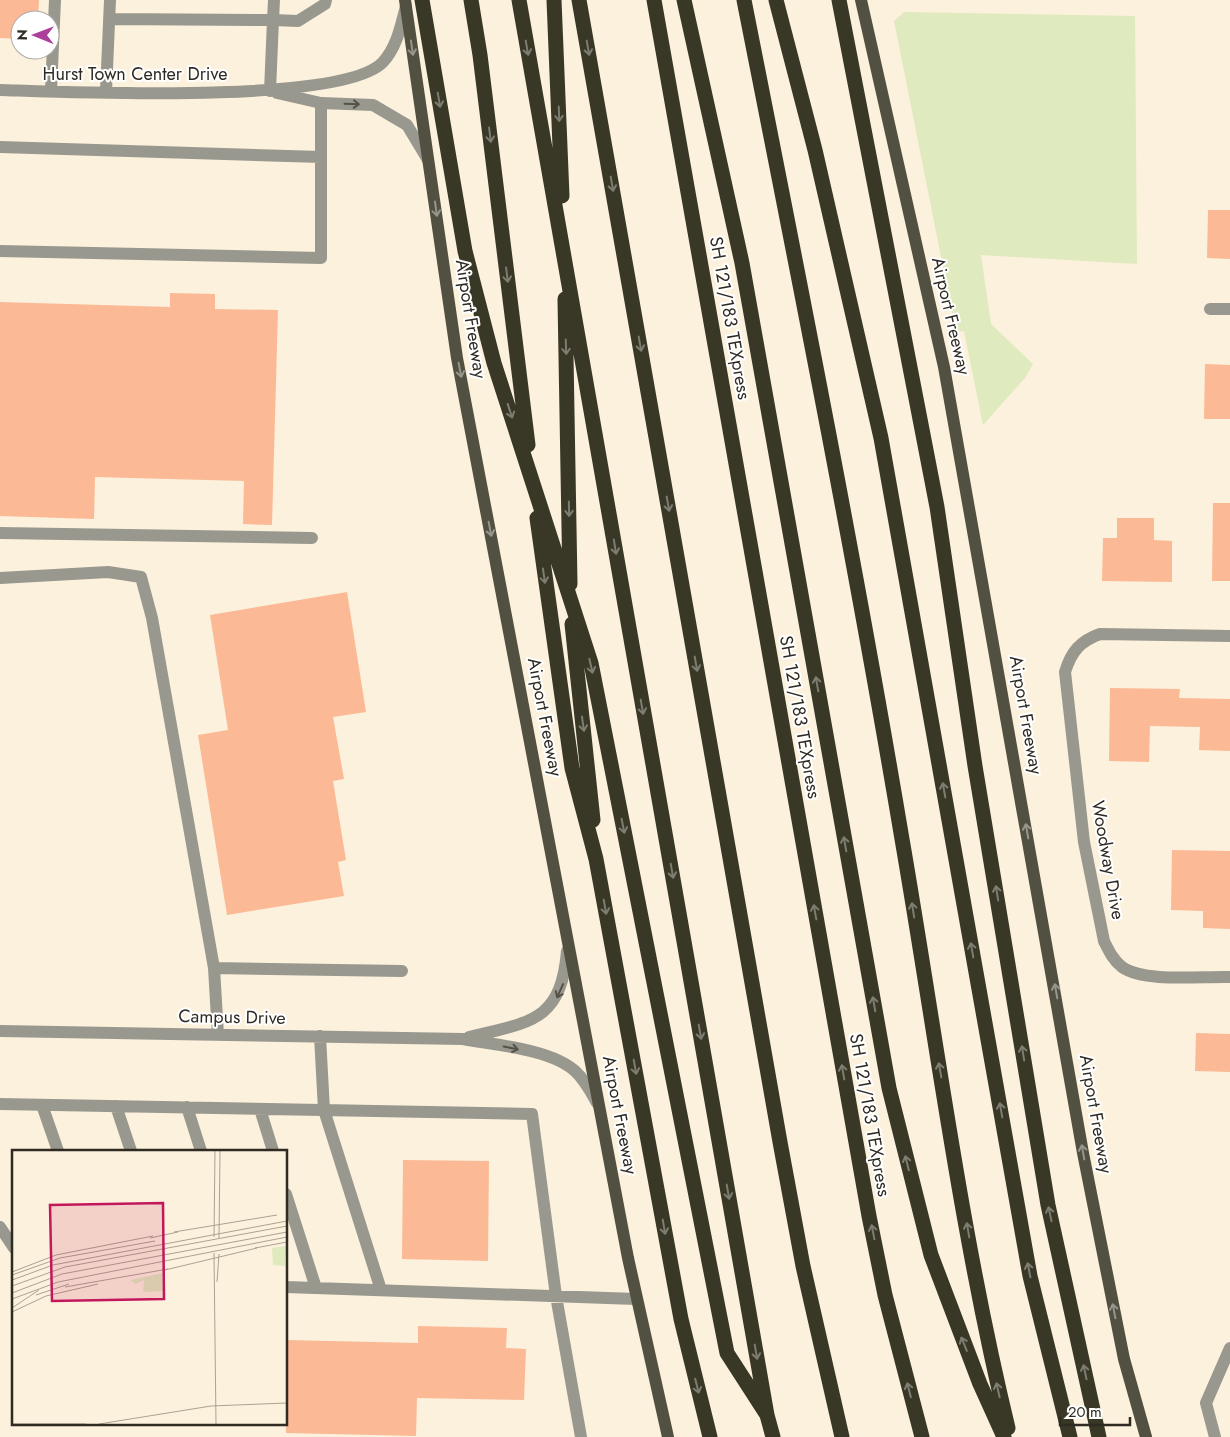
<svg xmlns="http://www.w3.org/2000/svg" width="1230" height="1437" font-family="Jost,sans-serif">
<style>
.green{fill:#dfeabe}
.building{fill:#fcb995}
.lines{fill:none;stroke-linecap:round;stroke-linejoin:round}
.minor{stroke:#99988f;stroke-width:12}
.major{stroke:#525040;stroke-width:12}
.highway{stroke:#393725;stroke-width:15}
.oneway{stroke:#97968c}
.oneway2{stroke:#7e7d71}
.oneway3{stroke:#545149}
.labels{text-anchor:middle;stroke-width:4;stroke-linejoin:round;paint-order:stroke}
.street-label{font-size:18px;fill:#2f2b23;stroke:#fff}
.inset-road{fill:none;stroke:#aaa292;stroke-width:1}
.view{fill:#c2185b;fill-opacity:0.15;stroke:#c2185b;stroke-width:2.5}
.inset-edge{fill:none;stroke:#2f2b23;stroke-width:2.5}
</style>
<rect width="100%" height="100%" fill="#fcf1dc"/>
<!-- green -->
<path class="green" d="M904 12 1135 16 1137 264 981 255 991 324 1033 364 1025 378 983 425 964 331 956 332 894 21Z"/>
<!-- building -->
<path class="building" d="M0 0H39L38 20H20V39L0 38Z
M1208 210H1230V259L1207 258Z
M170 293 215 294V309L278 310 272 525 243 524 244 481 95 477 94 519 0 516V302L170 307Z
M1205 364 1230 365V419H1204Z
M1213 503H1230V581H1212Z
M1117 518H1154V540L1172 541V582L1102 581 1103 538H1117Z
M347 592 366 712 333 717 344 779 333 781 346 860 338 862 344 896 227 915 198 735 228 730 210 615Z
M1110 688 1180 689 1179 698 1230 699V751L1199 750 1200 727 1150 726 1149 762 1109 761Z
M1172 850 1230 851V929L1203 928V911L1171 910Z
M1196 1033 1230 1034V1072L1195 1071Z
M403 1160 489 1161 488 1261 402 1259Z
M418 1326 507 1328 506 1348 526 1349 524 1400 417 1398 416 1436 286 1433V1340L418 1343Z"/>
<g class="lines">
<!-- minor -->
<path class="minor" d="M109 19 273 20 274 0
M0 90C67 92 343 105 383 62 397 47 401 25 406 6
M51 91 55 0
M270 91 273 20 298 21 325 4 326 0
M106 92 110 0
M277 93 321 103 373 105 407 125 428 160
M0 147 321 157
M0 251 321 258V103
M1210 309H1230
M0 533 312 538
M0 578 108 572 141 577 152 618 214 968 218 1035
M1230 636 1100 634C1080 641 1071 652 1065 672L1084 842 1104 941C1109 951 1113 960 1122 967 1145 983 1202 976 1230 977
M214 968 402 971
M0 1031 463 1039C495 1045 551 1049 575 1071 585 1080 591 1092 597 1103
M320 1036 324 1110 381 1290
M469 1037C530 1022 561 1022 567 951
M0 1104 532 1114 556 1296 581 1437
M42 1105 58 1151
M116 1106 131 1151
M187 1107 201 1151
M260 1109 273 1151
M286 1194 316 1288
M0 1227 14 1248
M286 1287 636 1299
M1215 1437 1206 1403 1230 1348"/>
<!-- major -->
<path class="major" d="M405 0 457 358 628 1258 668 1437
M861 0 944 367 1083 1153 1124 1359 1146 1437"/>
<!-- highway -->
<path class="highway" d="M422 0 465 251 494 363 591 663 727 1353 767 1415
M471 0 480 55 528 445
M519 0 767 1415 773 1437
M554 0 562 196
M579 0 780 1142 803 1266 842 1437
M654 0 869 1216 885 1295 922 1437
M684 0 742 263 889 1088 931 1255 980 1384 1004 1437
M744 0C799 279 855 559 902 839 936 1036 961 1234 1008 1428
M776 0 815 150 881 438 1030 1276 1070 1437
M839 0 937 507 975 766 1048 1205 1099 1437
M565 299 570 584
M537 518 572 768 596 859 681 1319 710 1437
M572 624 593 820"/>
</g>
<!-- one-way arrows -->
<defs><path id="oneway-shaft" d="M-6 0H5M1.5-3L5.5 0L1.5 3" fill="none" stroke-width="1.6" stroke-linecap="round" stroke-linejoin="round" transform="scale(1.25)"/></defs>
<g class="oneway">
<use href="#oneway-shaft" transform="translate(412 48) rotate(82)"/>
<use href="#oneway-shaft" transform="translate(436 209) rotate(82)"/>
<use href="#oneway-shaft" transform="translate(460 370) rotate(79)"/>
<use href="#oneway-shaft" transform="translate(490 529) rotate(79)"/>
<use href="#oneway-shaft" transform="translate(1027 831) rotate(-100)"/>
<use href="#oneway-shaft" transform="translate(1056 991) rotate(-100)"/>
<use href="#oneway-shaft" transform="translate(1083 1152) rotate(-100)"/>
<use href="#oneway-shaft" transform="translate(1114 1311) rotate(-101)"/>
</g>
<g class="oneway2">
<use href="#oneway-shaft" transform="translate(527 48) rotate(80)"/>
<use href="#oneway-shaft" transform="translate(588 48) rotate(80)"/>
<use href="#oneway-shaft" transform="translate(439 100) rotate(80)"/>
<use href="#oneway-shaft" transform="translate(559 114) rotate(88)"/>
<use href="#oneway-shaft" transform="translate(490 135) rotate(83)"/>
<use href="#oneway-shaft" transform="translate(612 184) rotate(80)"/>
<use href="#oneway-shaft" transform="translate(507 275) rotate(83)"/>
<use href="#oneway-shaft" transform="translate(640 344) rotate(80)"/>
<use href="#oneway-shaft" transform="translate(566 347) rotate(88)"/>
<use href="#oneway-shaft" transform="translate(510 411) rotate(72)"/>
<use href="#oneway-shaft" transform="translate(668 504) rotate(80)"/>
<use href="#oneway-shaft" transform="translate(569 509) rotate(89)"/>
<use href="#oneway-shaft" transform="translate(615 547) rotate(81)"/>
<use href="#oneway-shaft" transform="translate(544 576) rotate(82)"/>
<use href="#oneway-shaft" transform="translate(696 664) rotate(80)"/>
<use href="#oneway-shaft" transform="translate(591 666) rotate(77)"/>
<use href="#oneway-shaft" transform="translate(817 684) rotate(-100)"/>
<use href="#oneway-shaft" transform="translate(642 707) rotate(80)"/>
<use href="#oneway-shaft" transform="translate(583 724) rotate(82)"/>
<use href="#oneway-shaft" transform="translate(944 790) rotate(-100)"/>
<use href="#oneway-shaft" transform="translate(623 826) rotate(79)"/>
<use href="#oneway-shaft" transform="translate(845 844) rotate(-100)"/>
<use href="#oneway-shaft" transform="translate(672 871) rotate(80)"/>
<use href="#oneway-shaft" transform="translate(997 893) rotate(-99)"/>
<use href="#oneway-shaft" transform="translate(605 907) rotate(80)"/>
<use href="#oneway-shaft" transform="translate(913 910) rotate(-99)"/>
<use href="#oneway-shaft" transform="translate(815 912) rotate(-100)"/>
<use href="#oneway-shaft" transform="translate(972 950) rotate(-100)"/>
<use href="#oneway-shaft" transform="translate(874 1004) rotate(-100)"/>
<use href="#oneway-shaft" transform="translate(700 1032) rotate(80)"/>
<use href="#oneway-shaft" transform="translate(1023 1053) rotate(-99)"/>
<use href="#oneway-shaft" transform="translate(635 1067) rotate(80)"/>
<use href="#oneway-shaft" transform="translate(940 1070) rotate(-100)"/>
<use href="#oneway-shaft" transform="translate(843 1072) rotate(-100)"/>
<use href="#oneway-shaft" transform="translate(1001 1110) rotate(-100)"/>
<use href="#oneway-shaft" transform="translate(907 1163) rotate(-104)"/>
<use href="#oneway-shaft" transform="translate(728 1192) rotate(80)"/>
<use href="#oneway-shaft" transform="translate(1050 1214) rotate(-102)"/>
<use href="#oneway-shaft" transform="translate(664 1227) rotate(80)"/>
<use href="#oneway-shaft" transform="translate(968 1230) rotate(-100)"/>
<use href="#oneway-shaft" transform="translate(873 1232) rotate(-101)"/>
<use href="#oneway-shaft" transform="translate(1029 1270) rotate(-101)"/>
<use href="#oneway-shaft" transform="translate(964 1344) rotate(-112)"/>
<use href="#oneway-shaft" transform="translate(756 1352) rotate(80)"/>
<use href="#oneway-shaft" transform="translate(1085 1372) rotate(-102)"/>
<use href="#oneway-shaft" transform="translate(697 1386) rotate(76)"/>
<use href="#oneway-shaft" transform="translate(909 1390) rotate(-104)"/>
<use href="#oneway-shaft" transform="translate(998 1390) rotate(-103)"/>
</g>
<g class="oneway3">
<use href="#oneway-shaft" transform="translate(352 104) rotate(2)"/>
<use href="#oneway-shaft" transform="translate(560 991) rotate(114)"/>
<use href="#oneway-shaft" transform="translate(511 1048) rotate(12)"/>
</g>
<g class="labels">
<!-- street labels -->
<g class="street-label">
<text x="135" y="80">Hurst Town Center Drive</text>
<text transform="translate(951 316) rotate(77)" y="6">Airport Freeway</text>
<text transform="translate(730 318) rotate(80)" y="6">SH 121/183 TEXpress</text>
<text transform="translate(471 319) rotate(81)" y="6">Airport Freeway</text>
<text transform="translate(1026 715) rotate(80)" y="6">Airport Freeway</text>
<text transform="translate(545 717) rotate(79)" y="6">Airport Freeway</text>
<text transform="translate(800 717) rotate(80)" y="6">SH 121/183 TEXpress</text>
<text transform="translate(1108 860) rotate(80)" y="6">Woodway Drive</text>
<text transform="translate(232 1017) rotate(1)" y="6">Campus Drive</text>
<text transform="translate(1096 1114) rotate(80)" y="6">Airport Freeway</text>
<text transform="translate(620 1115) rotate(79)" y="6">Airport Freeway</text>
<text transform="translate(870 1115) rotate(80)" y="6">SH 121/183 TEXpress</text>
</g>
</g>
<!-- overview -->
<g transform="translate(12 1150)">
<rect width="275" height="275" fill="#fcf1dc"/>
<path d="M274 96 273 116 261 115 260 98ZM150 123 151 141 131 142 132 130 123 134 119 130Z" fill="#dfeabe"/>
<path class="inset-road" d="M162 82 265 65M202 87 203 1M138 88 166 82M207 88 208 1M243 98 275 92M202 103 204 274M153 120 245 98M0 122 44 105 141 86M0 125 48 108 143 91M0 130 41 115 275 71M205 132 207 104M0 136 53 117 275 76M53 137 156 119M0 143 50 124 275 82M24 145 57 134M0 149 46 132 275 87M0 158 27 140M0 162 34 146 86 134M0 274H74M87 274 199 256 275 253"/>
<path class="view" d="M151 53 152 149 40 151 38 55Z"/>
<rect width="275" height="275" class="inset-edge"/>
</g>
<!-- north arrow -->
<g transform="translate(35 35) rotate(271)"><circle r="24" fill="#ffffff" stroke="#acaaa7"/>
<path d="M0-4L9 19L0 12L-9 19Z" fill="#ac3e9c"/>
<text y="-8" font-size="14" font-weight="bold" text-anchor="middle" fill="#2f2b23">N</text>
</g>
<!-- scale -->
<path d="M1060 1417v8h70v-8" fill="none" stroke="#2f2b23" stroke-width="2.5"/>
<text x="1068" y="1417" font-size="15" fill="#2f2b23" stroke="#ffffff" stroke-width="4" paint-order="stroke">20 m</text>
</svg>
